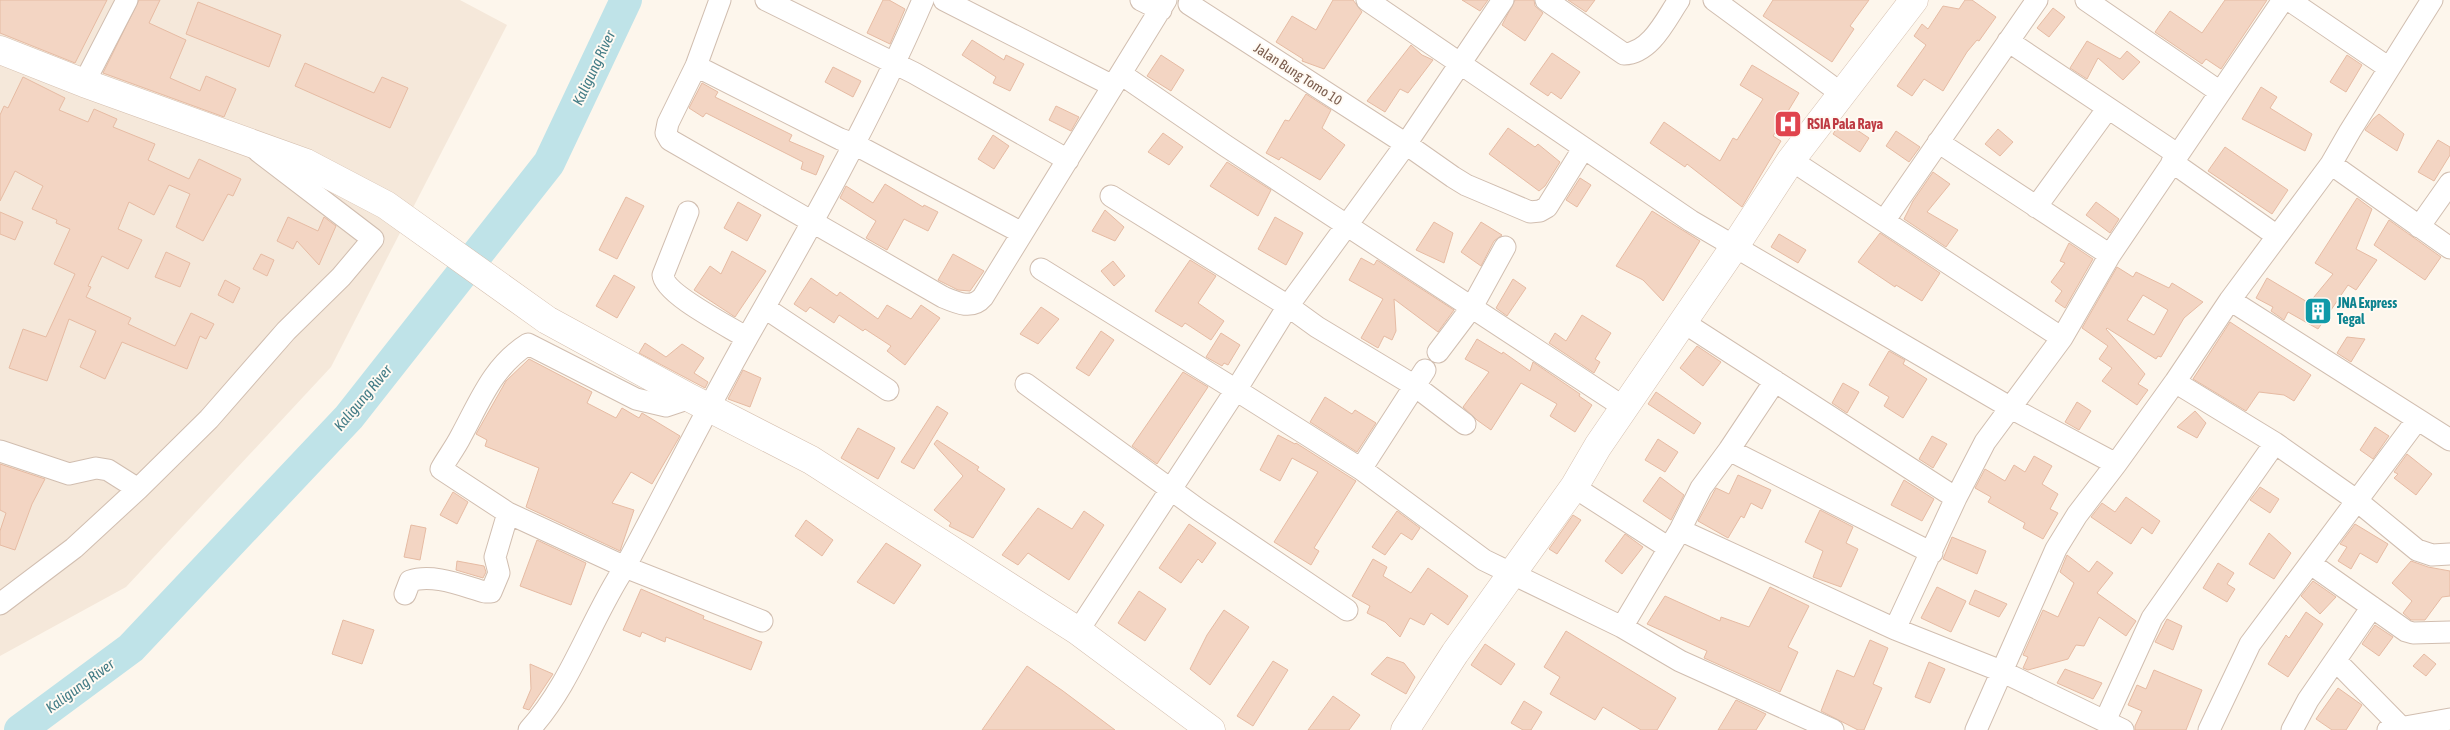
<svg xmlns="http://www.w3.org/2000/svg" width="2450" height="730" font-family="'Asap Condensed',sans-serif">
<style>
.residential{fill:#f5e8da}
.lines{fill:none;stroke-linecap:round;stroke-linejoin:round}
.river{stroke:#bfe3e8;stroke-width:32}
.building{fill:#f3d5c3;stroke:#e6bba3;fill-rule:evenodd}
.street-casing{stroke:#d1beb0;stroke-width:23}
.secondary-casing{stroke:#d6c0b0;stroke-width:29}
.street{stroke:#fff;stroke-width:21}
.secondary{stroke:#fff;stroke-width:28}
.labels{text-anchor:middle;stroke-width:4;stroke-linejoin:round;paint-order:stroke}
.street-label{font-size:14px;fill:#7a5c4d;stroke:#fffaf3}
.health-label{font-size:14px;font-weight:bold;fill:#be3a42;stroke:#fffaf3;text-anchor:start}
.culture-label{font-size:14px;font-weight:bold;fill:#0d838f;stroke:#fffaf3;text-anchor:start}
.water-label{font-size:15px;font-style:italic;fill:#437c86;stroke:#fffaf3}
</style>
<rect width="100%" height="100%" fill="#fdf6ec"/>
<!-- residential -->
<path class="residential" d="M0 0H460L507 25 331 367 126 587 0 656Z"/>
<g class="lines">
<!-- river -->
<path class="river" d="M20 730 131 648 349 417 549 163 626 0"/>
</g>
<!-- building -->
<path class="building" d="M0 0H107L75 63 0 33Z
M139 0H160L149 23 186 40 170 78 200 91 206 76 236 89 224 117 103 73Z
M883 0H889L905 9 890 44 867 33Z
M1333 0H1353L1362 12 1324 69 1302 61 1303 59 1276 42 1292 16 1316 30Z
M1462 0H1488L1480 11Z
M1515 0H1534L1535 6 1543 13 1525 41 1502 25Z
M1568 0H1595L1586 12Z
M1773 0H1869L1850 26 1854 29 1832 62 1763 16Z
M1965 0H1972L1996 17 1979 41 1977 40 1967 52 1943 91 1924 79 1912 96 1897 86 1926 45 1914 36 1922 24 1928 29 1943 6 1959 9Z
M2225 0H2267L2221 69 2206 59 2202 64 2155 32 2170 11 2202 33Z
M198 2 281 35 269 67 186 34Z
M2053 8 2065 17 2049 37 2037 28Z
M972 40 1004 60 1006 55 1024 64 1010 91 993 83 996 77 962 55Z
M2087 41 2120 59 2127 51 2140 62 2123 80 2098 58 2087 79 2070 68Z
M1411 45 1422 55 1433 60 1408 93 1400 89 1385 112 1367 101Z
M1552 53 1580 72 1561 99 1551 92 1548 96 1530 84Z
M1161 55 1184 70 1171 91 1147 76Z
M2347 55 2362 65 2346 92 2330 82Z
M305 63 374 93 382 77 408 88 390 128 295 86Z
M1752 65 1799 93 1773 136 1781 141 1742 207 1687 164 1685 167 1650 143 1664 122 1720 161 1733 138 1737 140 1763 99 1740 85Z
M833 67 861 81 853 97 825 82Z
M23 77 65 98 59 110 88 122 94 109 117 119 113 127 155 144 148 160 189 179 199 159 241 179 233 196 228 194 203 241 176 227 190 194 169 185 154 215 129 202 118 229 142 240 128 269 102 256 88 286 91 287 86 297 131 318 128 324 175 346 191 313 214 324 206 339 200 336 187 369 122 342 105 379 80 367 96 331 69 319 47 381 9 368 23 329 46 337 75 274 54 264 70 229 56 223 57 220 32 209 43 186 15 171 0 201V115L4 106 8 108Z
M702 83 718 92 715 97 792 135 789 141 824 156 816 175 801 169 803 162 706 113 703 117 689 108Z
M2261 87 2277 97 2270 108 2312 134 2305 151 2242 119Z
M1306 94 1331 110 1322 128 1345 145 1320 180 1281 157 1279 160 1266 153 1285 120 1289 121Z
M1056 106 1079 117 1071 131 1049 120Z
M2379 114 2404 134 2397 151 2365 130 2373 119Z
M1842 120 1869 138 1860 152 1833 134Z
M1508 128 1535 147 1538 144 1560 162 1545 186 1539 191 1489 154Z
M1998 129 2013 142 2000 156 1985 144Z
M1896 131 1920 147 1909 162 1886 146Z
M1163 133 1183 147 1169 165 1148 152Z
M993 135 1009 146 994 169 978 159Z
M2438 140 2450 147V155L2434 181 2418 172Z
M2225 147 2288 190 2272 214 2208 171Z
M1227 162 1271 190 1258 216 1210 186Z
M1933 172 1950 184 1927 212 1958 230 1946 247 1904 219 1913 201Z
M1580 178 1591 185 1577 207 1566 200Z
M885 184 923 207 924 205 938 212 928 231 904 219 887 250 866 238 876 221 840 198 846 186 873 203Z
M626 197 644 206 617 259 599 250Z
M2357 198 2372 209 2356 249 2377 260 2356 290 2348 285 2318 329 2288 312 2284 320 2271 311 2273 307 2256 298 2267 278 2309 303 2333 274 2315 263Z
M738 202 761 215 747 241 724 228Z
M2096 202 2119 219 2110 233 2086 215Z
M1105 210 1124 227 1115 241 1092 231Z
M1652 211 1700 241 1663 301 1643 280 1616 266Z
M0 212 23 222 15 240 0 234Z
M288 217 318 231 324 217 336 226 319 265 297 241 293 249 277 241Z
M1275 217 1303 233 1286 265 1258 249Z
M2389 220 2441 257 2425 280 2374 245Z
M1434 222 1453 233 1444 263 1416 250Z
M1481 222 1502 235 1494 241 1481 266 1461 252Z
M1880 233 1940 273 1922 301 1896 285 1895 287 1858 262Z
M1779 234 1806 250 1798 263 1771 247Z
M2069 243 2093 259 2065 308 2055 301 2062 291 2051 282 2065 263 2060 261Z
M732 251 766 271 735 317 694 290 710 266 721 274Z
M166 252 190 263 180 287 155 277Z
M261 254 274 260 267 276 253 269Z
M953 254 984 271 970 291 958 290 938 280Z
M1361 258 1374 265 1377 260 1454 310 1438 332 1394 299 1396 331 1392 340 1384 336 1378 348 1361 338 1383 299 1349 280Z
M1190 260 1216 276 1198 303 1224 321 1211 340 1185 323 1182 327 1155 311Z
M1113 261 1125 276 1114 286 1101 271Z
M2117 267 2133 277 2136 272 2169 288 2172 283 2203 302 2184 318 2161 357 2158 356 2156 359 2107 328 2106 329 2145 374 2138 384 2148 390 2137 405 2102 381 2112 368 2099 359 2108 346 2082 328ZM2143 295 2168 310 2154 335 2127 320Z
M614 275 635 287 617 318 596 306Z
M811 278 837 296 840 292 878 319 887 305 911 319 921 305 940 318 905 365 887 351 891 346 865 329 863 331 839 315 834 323 810 307 806 312 794 304Z
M1513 279 1526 288 1507 316 1496 308Z
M225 280 240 288 233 303 218 295Z
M1041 307 1059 319 1038 344 1020 334Z
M1582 315 1611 333 1595 359 1600 362 1594 373 1549 343 1555 333 1566 341Z
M2230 322 2311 375 2294 401 2284 395 2259 392 2246 411 2193 379Z
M1101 331 1114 340 1089 376 1076 368Z
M1221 333 1240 345 1228 365 1224 363 1222 366 1206 357Z
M2347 337 2365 339 2351 362 2337 353Z
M1477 339 1502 354 1503 352 1530 371 1533 362 1580 394 1579 396 1592 405 1575 432 1550 416 1557 404 1521 383 1491 430 1477 420 1463 407 1489 372 1465 359Z
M645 343 666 357 682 344 704 358 694 373 708 382 705 388 639 353Z
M1697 346 1721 362 1703 386 1680 368Z
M1889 351 1905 360 1903 364 1927 379 1903 418 1884 406 1889 397 1869 385Z
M529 359 592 392 587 403 616 418 622 408 639 418 642 413 680 436 652 484 631 472 612 503 634 510 620 551 526 507 539 468 485 446 487 440 476 434 506 381Z
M743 370 761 378 750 407 728 399Z
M1183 372 1208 387 1157 464 1132 446Z
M1843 383 1859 392 1847 413 1832 403Z
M1656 392 1701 423 1694 434 1648 404Z
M1325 397 1352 414 1355 410 1376 423 1357 452 1310 422Z
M2077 402 2091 411 2079 430 2065 422Z
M937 406 948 413 914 469 901 462Z
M2195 411 2206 423 2197 438 2177 427Z
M2375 427 2389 436 2373 459 2360 450Z
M858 428 895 448 878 479 841 458Z
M1278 435 1295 444 1296 443 1356 481 1314 548 1319 551 1311 565 1274 542 1318 472 1292 458 1280 481 1260 470Z
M1932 436 1947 444 1933 468 1919 459Z
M1658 439 1678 452 1665 472 1645 460Z
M937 440 979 467 977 470 1005 489 973 538 949 526 951 523 934 510 963 476 934 444Z
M2407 454 2432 474 2416 495 2394 478 2398 474 2394 472Z
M2034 456 2052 466 2042 484 2058 494 2050 509 2058 513 2043 539 2023 528 2025 523 1988 502 1991 497 1975 488 1985 469 2005 481 2014 465 2025 472Z
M0 464 45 479 32 504 15 550 0 545V531L6 513 0 510Z
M1738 475 1771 490 1762 509 1751 503 1744 518 1741 516 1728 538 1698 521 1716 488 1729 494Z
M1660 477 1684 495 1671 520 1643 501Z
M1904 480 1934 499 1922 521 1891 505Z
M2260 487 2279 499 2270 513 2250 500Z
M453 492 468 502 457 524 440 515Z
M2126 497 2160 521 2152 534 2142 527 2131 544 2091 517 2102 503 2115 512Z
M1038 508 1072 529 1084 511 1104 525 1069 580 1028 553 1018 565 1002 555Z
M1820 510 1853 527 1846 543 1858 549 1841 587 1813 577 1823 551 1805 542Z
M1397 511 1420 528 1412 540 1401 533 1385 555 1372 547Z
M1573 515 1581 520 1557 554 1549 549Z
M806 520 833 540 822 556 795 536Z
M1189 524 1216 543 1202 563 1198 559 1181 583 1159 568Z
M2355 524 2388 544 2377 563 2360 553 2351 569 2338 561 2347 547 2340 544Z
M411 525 426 528 420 560 404 557Z
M2269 533 2291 553 2274 579 2249 564Z
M1625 534 1643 547 1622 574 1605 561Z
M1952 537 1986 551 1977 574 1943 559Z
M537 540 586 563 571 605 520 586Z
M886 543 921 565 894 604 857 582Z
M2067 555 2089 572 2097 561 2113 573 2097 593 2136 621 2126 636 2099 617 2084 646 2076 645 2068 659 2028 670 2023 668 2028 657 2023 655 2043 610 2058 617 2074 583 2060 572Z
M1373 559 1387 567 1383 576 1411 593 1428 568 1468 596 1448 625 1431 613 1424 625 1410 618 1400 637 1385 622 1367 613 1370 606 1352 596Z
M457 561 484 566 486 572 483 578 456 570Z
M2411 561 2428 567 2450 571V596L2442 597 2425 620H2411L2403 613 2412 601 2392 583Z
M2218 563 2234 573 2227 584 2235 589 2227 602 2203 588Z
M2313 581 2336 597 2320 614 2301 596Z
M1770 587 1809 606 1788 647 1798 652 1780 692 1704 658 1707 651 1647 624 1665 596 1720 621 1721 617 1749 627Z
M1937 587 1966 601 1951 632 1921 618Z
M641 589 704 616 703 619 762 642 751 670 666 637 665 642 642 632 640 637 623 630Z
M1975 590 2007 604 1999 617 1969 604Z
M1139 591 1166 609 1145 641 1118 623Z
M1224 610 1249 627 1210 685 1190 669 1207 635Z
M2306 612 2323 624 2288 677 2268 664 2286 635 2289 638Z
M2167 619 2182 626 2173 650 2155 642Z
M343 620 374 630 362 664 332 654Z
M2375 625 2393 637 2379 656 2362 644Z
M1566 631 1676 698 1657 730H1641L1603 707 1595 720 1550 694 1560 677 1544 667Z
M1870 640 1888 648 1873 684 1882 688 1864 730H1858L1821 711 1837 670 1854 677Z
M1485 644 1515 664 1501 685 1471 665Z
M2424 654 2436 664 2426 676 2413 666Z
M1387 657 1404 663 1415 677 1406 694 1371 674Z
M1273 661 1288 670 1253 726 1237 716Z
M1929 662 1945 669 1930 703 1915 697Z
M530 664 553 674 529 710 523 708 531 689Z
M1027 666 1063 691 1115 730H982Z
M2065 669 2102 683 2093 699 2057 683Z
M2154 670 2202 690 2186 730H2135V726L2142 711 2128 705 2137 685 2146 689Z
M2338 688 2362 705 2346 730H2332L2316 719Z
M1333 696 1360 715 1349 730H1308Z
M1736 700 1766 714 1756 730H1718Z
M1524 701 1542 712 1531 730H1523L1511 723Z"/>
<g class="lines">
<!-- street casing -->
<g class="street-casing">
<path id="street" d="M720 0 696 66 668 123 666 133 670 140 943 297C957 303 972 310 983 297L1166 0
M766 0 914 73 1068 160
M944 0 1113 86
M1141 0 1161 10
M1367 0 1691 221 2011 408 2116 464 2077 515 2056 549 1976 730
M1503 0 1406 144 1288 306 1236 390 1361 469 1484 560 1622 627 1680 661 1833 730
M1546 0 1624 54C1651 53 1666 19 1679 0
M1714 0 1842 94
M2086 0 2220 92
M2289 0 2389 68
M1189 4 1406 144 1453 177 1466 185 1530 212 1540 211 1547 207 1583 149
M2008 41 2177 154
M696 66 840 139 854 144 1022 233
M1121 74 1226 146 1625 408
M84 83 127 0
M1938 142 2110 255
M1791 160 2062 338
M2172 162 2277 236
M2331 164 2450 248
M1111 196 1288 306 1317 327 1415 386 1465 424
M2036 207 2108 108
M688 212 663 275C664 294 730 327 747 338
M1884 221 2037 0
M2419 227 2450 183
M1041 269 1236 390 1078 631
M2230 300 2450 440
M765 308 888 390
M1683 322 1956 498
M1438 352 1472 307 1505 247
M2175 382 2275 443 2356 500 2417 550 2432 555 2450 554
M1026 384 1199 510 1347 610
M690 398 666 406 636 399 528 344C493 366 480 401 461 436 455 448 447 458 441 469L508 513 625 567 762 621
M1729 450 1932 553
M0 451 69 474 96 468 108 470 138 489
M2116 464 2175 382 2230 300 2331 164 2350 131 2432 0
M1361 469 1425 370
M1574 487 1669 548
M1680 530 1895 629 2001 671 2123 730
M2311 564 2406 631 2413 633 2450 632
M405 594 410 581C433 573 463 586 485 592H491L499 573 495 557 508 513
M0 604 74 548 138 489 209 419 286 331 341 277 373 239 258 151
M1622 627 1680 530 1701 488 1729 450 1775 381
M1895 629 1956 498 1985 442 2062 338 2110 255 2283 0
M2336 661 2400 726
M2105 721 2152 618 2275 443
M529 730C572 683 590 620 625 567 666 491 705 412 748 336 811 226 873 116 923 0
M2209 730 2250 644 2417 420
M2292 730 2308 700 2372 607
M2388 730 2450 719"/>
</g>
<!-- secondary casing -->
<g class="secondary-casing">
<path id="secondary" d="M0 50 84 83 306 163 386 205 547 320 690 398 811 460 1078 631 1211 730
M1405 730 1455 653 1574 487 1598 446 1735 246 1791 160 1914 0"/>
</g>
<!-- street -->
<use href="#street" class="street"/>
<!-- secondary -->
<use href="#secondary" class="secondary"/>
</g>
<!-- icons -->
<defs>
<g id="hospital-square" transform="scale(1.4375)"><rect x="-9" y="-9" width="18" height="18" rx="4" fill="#e0444e" stroke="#fffaf3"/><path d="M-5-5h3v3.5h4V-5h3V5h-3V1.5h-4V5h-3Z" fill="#fff"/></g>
<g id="building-square" transform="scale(1.4375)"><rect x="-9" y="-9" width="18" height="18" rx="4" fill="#0f9aa8" stroke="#fffaf3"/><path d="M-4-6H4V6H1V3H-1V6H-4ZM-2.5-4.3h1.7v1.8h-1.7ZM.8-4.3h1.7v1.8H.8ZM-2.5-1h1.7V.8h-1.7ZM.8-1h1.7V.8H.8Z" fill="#fff"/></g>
</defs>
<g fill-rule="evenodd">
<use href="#hospital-square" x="1788" y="124"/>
<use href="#building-square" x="2318" y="311"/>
</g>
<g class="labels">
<!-- street labels -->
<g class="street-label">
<text transform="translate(1298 74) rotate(33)" y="5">Jalan Bung Tomo 10</text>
</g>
<!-- health labels -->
<g class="health-label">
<text x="1807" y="129">RSIA Pala Raya</text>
</g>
<!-- culture labels -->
<g class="culture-label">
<text x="2337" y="308">JNA Express<tspan x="2337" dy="16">Tegal</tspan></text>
</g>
<!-- water labels -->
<g class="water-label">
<text transform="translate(594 68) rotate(-65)" y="5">Kaligung River</text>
<text transform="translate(363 398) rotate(-50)" y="5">Kaligung River</text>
<text transform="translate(80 686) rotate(-36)" y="5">Kaligung River</text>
</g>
</g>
</svg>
